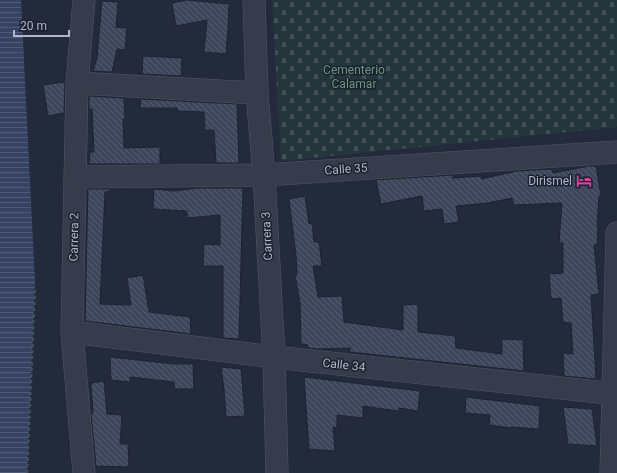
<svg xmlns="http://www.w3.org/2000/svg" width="617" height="473" font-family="Roboto,sans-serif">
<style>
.cemetery{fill:url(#cemetery-stones)}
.water{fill:url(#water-rules)}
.building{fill:url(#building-back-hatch);stroke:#1d2332}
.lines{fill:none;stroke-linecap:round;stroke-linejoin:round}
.minor-casing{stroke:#515766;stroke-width:23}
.path{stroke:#425359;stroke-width:2.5;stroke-dasharray:3 3;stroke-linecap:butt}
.minor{stroke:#363c4b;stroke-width:22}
.labels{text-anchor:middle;stroke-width:3;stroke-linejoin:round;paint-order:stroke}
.park-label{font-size:12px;fill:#69987a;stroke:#1b2130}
.street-label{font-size:12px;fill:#b1b7c7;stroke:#1b2130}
.poi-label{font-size:12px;fill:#b1b7c7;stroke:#1b2130;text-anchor:end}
</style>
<defs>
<pattern id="cemetery-stones" width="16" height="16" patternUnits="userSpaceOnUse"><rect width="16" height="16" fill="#24363c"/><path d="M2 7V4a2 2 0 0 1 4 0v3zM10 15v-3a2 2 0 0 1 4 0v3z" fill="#415157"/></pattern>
<pattern id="water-rules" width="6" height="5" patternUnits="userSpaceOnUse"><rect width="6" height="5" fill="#364262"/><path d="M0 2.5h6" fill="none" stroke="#515b77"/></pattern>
<pattern id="building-back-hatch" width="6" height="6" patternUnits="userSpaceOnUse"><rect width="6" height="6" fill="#3e465b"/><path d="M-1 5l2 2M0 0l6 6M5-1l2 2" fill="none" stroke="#585e71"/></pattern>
</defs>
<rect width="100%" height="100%" fill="#222a3b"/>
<!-- cemetery -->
<path class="cemetery" d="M272 0H617V127L281 161Z"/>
<!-- water -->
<path class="water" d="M0 0H21L35 282 27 473H0Z"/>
<!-- building -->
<path class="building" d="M187 0 229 4 228 28 226 54 204 52 207 20 176 26 172 3Z
M102 1 118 2 116 27 127 28 125 50 117 49 112 72 93 71 97 58Z
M143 56 182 58 181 76 142 74Z
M65 82 64 113 48 116 43 85Z
M89 96 124 98 125 119H123L124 148 160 147V164H89L90 152H94L92 109H89Z
M141 99 237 104 239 163H216L214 130H205L204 112 177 111V108H140Z
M589 166H596L601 196H599L597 227H598L597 245H594L599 294 591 295 596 379 564 376 563 353 573 354 571 323 563 322 561 298 551 299 549 274 563 273V243H559L562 203 514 205 512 198 488 203 456 206 459 222 444 224 442 209 424 211 422 196 381 204 376 180 453 175V178L482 176 481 179 517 171 552 169 553 173Z
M198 188H243L239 339 223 338V266H203L204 244 220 245V215L187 218V211L153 209 154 189 174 191Z
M88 189H110V191L105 192 100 304 131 305 127 278 143 275 149 312 190 317 191 334 85 321Z
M305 196 309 224 312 223 314 242H319L322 266H313L318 297 342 296 344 322 403 330V305L418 304V332L455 336 456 348 502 354V339L523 340 524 371 350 352V348L318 349 308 348V345L301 344 300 303 295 275H297L296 255 289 199Z
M110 357 174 364H193L194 389H175L174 382 130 377V382L111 380Z
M221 367 241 369 245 416 226 417 224 389Z
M304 377 420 391 418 411 399 408 398 411 363 406V418L337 415V428L333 427 335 451 309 449Z
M104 381 107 414 122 415 120 444H128L129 467 96 466 91 413H93L91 383Z
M466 397 540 406 539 429 511 427V428L489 425 490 415 465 413Z
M563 407 592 409 597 446 568 444Z"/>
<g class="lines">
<!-- minor casing -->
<g class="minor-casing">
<path id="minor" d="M254 0 257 93 264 175 274 357 277 473
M77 83 257 93
M75 177 264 175 617 152
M72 332 274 357 617 394
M84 473 72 332 77 83 84 0
M611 473 617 233"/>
</g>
<!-- path -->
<path class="path" d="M27 473 35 288"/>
<!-- minor -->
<use href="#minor" class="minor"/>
</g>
<!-- icons -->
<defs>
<g id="hotel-bare" transform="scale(1.2)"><path d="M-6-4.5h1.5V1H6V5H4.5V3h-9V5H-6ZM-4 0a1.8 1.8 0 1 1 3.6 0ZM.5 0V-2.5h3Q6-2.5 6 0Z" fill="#d1479c" stroke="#1b2130" stroke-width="2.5" paint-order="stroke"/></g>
</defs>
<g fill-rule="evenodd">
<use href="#hotel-bare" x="584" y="181"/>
</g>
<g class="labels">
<!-- park labels -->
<g class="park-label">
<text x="354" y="74">Cementerio<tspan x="354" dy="14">Calamar</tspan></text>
</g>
<!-- street labels -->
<g class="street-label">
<text transform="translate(346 169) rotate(-4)" y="4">Calle 35</text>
<text transform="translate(267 236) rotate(-93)" y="4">Carrera 3</text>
<text transform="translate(74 237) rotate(-89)" y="4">Carrera 2</text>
<text transform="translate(344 365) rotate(6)" y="4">Calle 34</text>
</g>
<!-- poi labels -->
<g class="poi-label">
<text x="572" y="185">Dirismel</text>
</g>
</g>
<!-- scale -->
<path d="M14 30v6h55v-6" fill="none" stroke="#b1b7c7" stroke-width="2"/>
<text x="20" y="30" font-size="12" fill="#b1b7c7" stroke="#1b2130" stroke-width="3" paint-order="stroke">20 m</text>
</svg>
